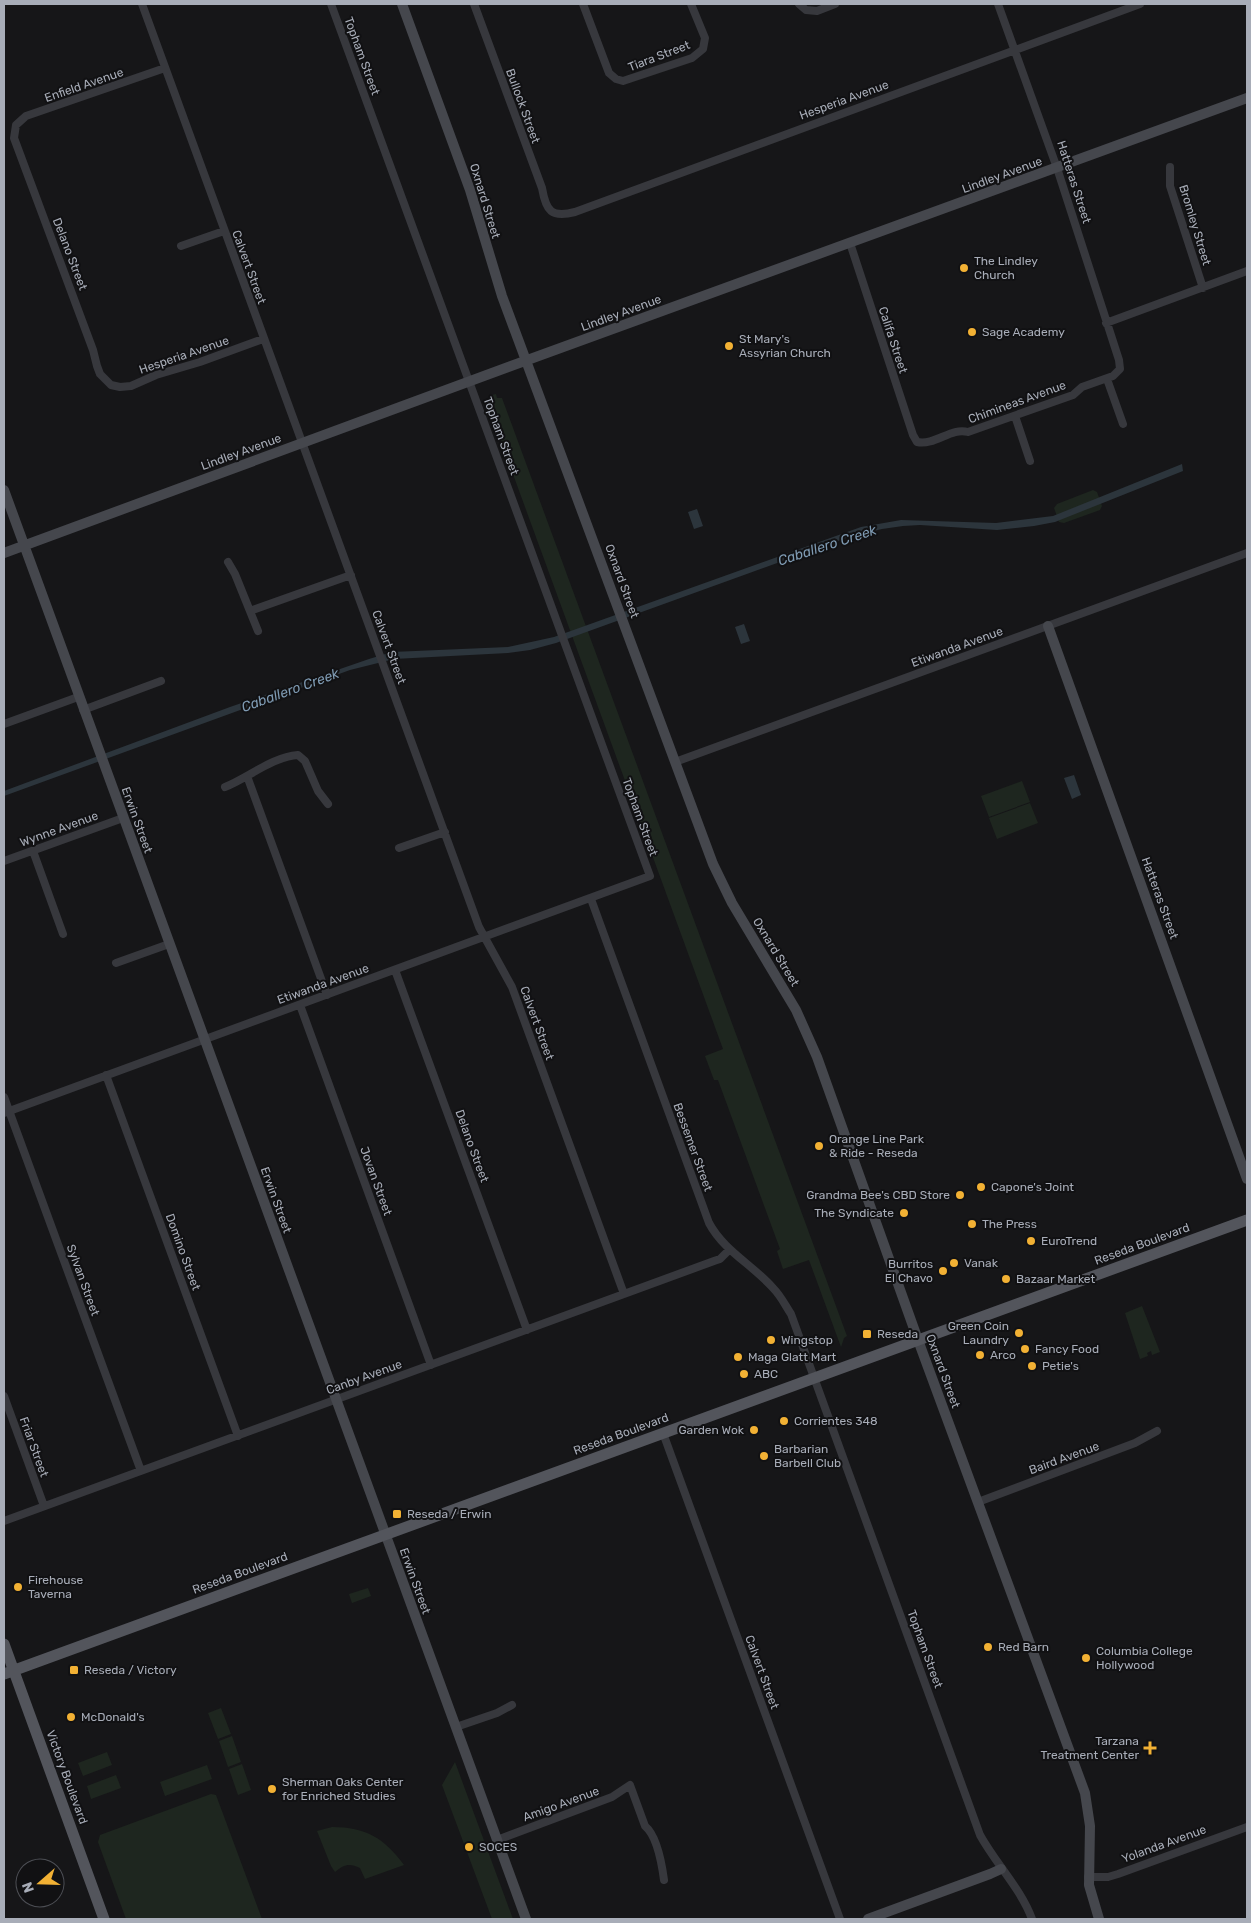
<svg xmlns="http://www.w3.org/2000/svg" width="1251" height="1923" font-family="Rubik,sans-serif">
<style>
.green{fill:#1e261f}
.water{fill:#2c353c}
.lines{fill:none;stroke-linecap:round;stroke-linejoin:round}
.street{stroke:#37383d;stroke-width:8}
.secondary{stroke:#45474d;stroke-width:10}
.primary{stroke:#53555c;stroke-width:11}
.poi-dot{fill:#f2b134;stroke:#111113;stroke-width:2}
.labels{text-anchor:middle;stroke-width:4;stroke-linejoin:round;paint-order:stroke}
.street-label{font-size:12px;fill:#a8adb8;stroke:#111113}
.poi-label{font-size:12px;fill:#a8adb8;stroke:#111113;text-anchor:start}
.water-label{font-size:14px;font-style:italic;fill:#7f9bb3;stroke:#111113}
</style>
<rect width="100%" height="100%" fill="#161618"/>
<!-- green -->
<path class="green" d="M496 394 497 398H502L847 1336 844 1338 841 1347 809 1260 783 1269 777 1251 780 1249 718 1080H714L705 1056 723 1049 487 403 492 395Z
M1093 490 1097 492 1102 506 1100 510 1064 523 1059 522 1054 508 1057 504Z
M1022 781 1030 802 989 817 981 796Z
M1030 803 1038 823 997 839 989 818Z
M1142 1306 1160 1352 1152 1355 1151 1351 1147 1353 1148 1356 1140 1359 1125 1313Z
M368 1588 371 1596 352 1603 349 1594Z
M221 1708 231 1734 218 1739 208 1713Z
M232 1736 241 1762 228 1767 219 1741Z
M107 1752 112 1765 83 1776 78 1763Z
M455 1762 513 1919H492L442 1785Z
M242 1764 251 1790 238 1795 229 1769Z
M207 1765 212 1779 165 1796 160 1782Z
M116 1775 121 1788 91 1799 87 1786Z
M211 1794 216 1795 262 1919H126L98 1842 100 1835Z
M332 1827C366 1827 384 1838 404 1865L365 1879 360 1868C350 1863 344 1864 335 1872L331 1866 317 1831Z"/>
<!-- water -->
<path class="water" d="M1182 464 1183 471 1055 522 1034 526 997 530 920 525 903 526 882 529 849 537 556 643 530 650 508 653 394 659 350 670 4 796V791L230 707 369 659 392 652 508 647 554 637 861 527 901 520 996 523 1053 516Z
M697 509 703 526 694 529 688 512Z
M744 624 750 641 741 644 735 627Z
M1074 775 1081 795 1072 799 1064 778Z"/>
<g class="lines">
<!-- street -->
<path class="street" d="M142 4 479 927 512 987 624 1294
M474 4 542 188C546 211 551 218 575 212L1140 4
M583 4 609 73 616 79 623 81 692 58 703 49 705 38 691 4
M799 4 806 10 817 11 835 4
M165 68 26 116 16 125 14 138 93 350 97 366 100 374 111 385 120 387 131 386 156 375 200 362 263 339
M1170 167V186L1203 288
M850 243 913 435 917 442C935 446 951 427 968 432L1073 395 1082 387 1113 376 1120 369 1119 360 1057 168 998 4
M181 246 224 231
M1106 323 1247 271
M1107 379 1123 424
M1015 416 1030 461
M228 562 235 574 258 631
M250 611 351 575
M83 710 161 681
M4 724 78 697
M675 762 1247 553
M247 776 327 995
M225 787C248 778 272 757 298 755L305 761 318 791 328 804
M399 848 445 832
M33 851 63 934
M4 861 123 818
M591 899 709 1223C724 1251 753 1265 773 1288 781 1296 785 1305 791 1314L980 1835C996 1864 1021 1889 1032 1919
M116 963 169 944
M395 970 527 1330
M300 1005 431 1365
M106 1075 238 1436
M4 1097 141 1471
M4 1113 650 876 331 4
M4 1396 44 1506
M663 1433 840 1919
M978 1502 1135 1443 1157 1431
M4 1521 714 1261 720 1259 729 1250
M456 1727 497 1713 512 1705
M497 1840 612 1797 630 1785 645 1826C657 1836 662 1865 664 1880
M1088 1877H1108L1118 1874 1247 1827"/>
<!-- secondary -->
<path class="secondary" d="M402 4 470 190 502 296 713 864 732 903 796 1010 817 1057 918 1340 1085 1793 1090 1826 1089 1885 1099 1919
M4 490 526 1919
M4 553 511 366 1247 98
M1048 626 1247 1179
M868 1919 990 1874 1001 1869"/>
<!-- primary -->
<path class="primary" d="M4 1644 104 1919
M4 1674 1247 1220"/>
</g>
<!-- markers -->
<g class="poi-dot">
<circle cx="964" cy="268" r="5"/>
<circle cx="972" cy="332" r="5"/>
<circle cx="729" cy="346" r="5"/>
<circle cx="819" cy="1146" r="5"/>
<circle cx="981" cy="1187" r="5"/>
<circle cx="960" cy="1195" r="5"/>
<circle cx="904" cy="1213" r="5"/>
<circle cx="972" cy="1224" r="5"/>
<circle cx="1031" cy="1241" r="5"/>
<circle cx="954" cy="1263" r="5"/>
<circle cx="943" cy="1271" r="5"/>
<circle cx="1006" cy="1279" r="5"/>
<circle cx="1019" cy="1333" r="5"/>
<rect x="862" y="1329" width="10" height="10" rx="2.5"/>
<circle cx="771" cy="1340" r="5"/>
<circle cx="1025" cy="1349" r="5"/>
<circle cx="980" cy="1355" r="5"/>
<circle cx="738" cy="1357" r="5"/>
<circle cx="1032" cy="1366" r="5"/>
<circle cx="744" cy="1374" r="5"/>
<circle cx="784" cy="1421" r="5"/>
<circle cx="754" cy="1430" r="5"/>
<circle cx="764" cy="1456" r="5"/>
<rect x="392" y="1509" width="10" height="10" rx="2.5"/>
<circle cx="18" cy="1587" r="5"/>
<circle cx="988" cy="1647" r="5"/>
<circle cx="1086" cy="1658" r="5"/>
<rect x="69" y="1665" width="10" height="10" rx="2.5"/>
<circle cx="71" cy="1717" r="5"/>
<path d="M1147.5 1740.5h5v5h5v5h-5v5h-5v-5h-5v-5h5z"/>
<circle cx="272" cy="1789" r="5"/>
<circle cx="469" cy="1847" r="5"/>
</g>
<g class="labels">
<!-- street labels -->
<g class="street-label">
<text transform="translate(362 56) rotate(70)" y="4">Topham Street</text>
<text transform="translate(659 56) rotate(-21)" y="4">Tiara Street</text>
<text transform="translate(84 85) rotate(-19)" y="4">Enfield Avenue</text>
<text transform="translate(844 100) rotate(-20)" y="4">Hesperia Avenue</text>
<text transform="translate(523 106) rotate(70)" y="4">Bullock Street</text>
<text transform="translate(1002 175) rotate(-20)" y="4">Lindley Avenue</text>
<text transform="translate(1074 182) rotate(72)" y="4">Hatteras Street</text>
<text transform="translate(485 201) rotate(73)" y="4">Oxnard Street</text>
<text transform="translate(1195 225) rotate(73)" y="4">Bromley Street</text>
<text transform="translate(70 254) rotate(69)" y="4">Delano Street</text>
<text transform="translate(249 267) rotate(70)" y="4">Calvert Street</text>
<text transform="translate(621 313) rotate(-20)" y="4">Lindley Avenue</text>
<text transform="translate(893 340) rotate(72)" y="4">Califa Street</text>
<text transform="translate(184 355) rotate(-19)" y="4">Hesperia Avenue</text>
<text transform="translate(1017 402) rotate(-20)" y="4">Chimineas Avenue</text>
<text transform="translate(501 436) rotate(70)" y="4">Topham Street</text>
<text transform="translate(241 452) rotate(-20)" y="4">Lindley Avenue</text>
<text transform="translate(622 581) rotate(70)" y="4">Oxnard Street</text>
<text transform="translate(389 647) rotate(70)" y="4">Calvert Street</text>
<text transform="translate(957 647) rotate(-20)" y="4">Etiwanda Avenue</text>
<text transform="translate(640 817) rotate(70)" y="4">Topham Street</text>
<text transform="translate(137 820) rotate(70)" y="4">Erwin Street</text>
<text transform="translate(59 829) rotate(-20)" y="4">Wynne Avenue</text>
<text transform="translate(1160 898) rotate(70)" y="4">Hatteras Street</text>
<text transform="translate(776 952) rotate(59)" y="4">Oxnard Street</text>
<text transform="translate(323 984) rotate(-20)" y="4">Etiwanda Avenue</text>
<text transform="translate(537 1023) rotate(70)" y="4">Calvert Street</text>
<text transform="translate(472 1146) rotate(70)" y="4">Delano Street</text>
<text transform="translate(693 1147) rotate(70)" y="4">Bessemer Street</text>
<text transform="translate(376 1181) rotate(70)" y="4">Jovan Street</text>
<text transform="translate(276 1200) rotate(70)" y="4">Erwin Street</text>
<text transform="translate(1142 1244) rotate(-20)" y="4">Reseda Boulevard</text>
<text transform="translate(183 1252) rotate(70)" y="4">Domino Street</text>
<text transform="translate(83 1280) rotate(70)" y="4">Sylvan Street</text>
<text transform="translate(943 1371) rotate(70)" y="4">Oxnard Street</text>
<text transform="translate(364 1377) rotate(-20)" y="4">Canby Avenue</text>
<text transform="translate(621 1434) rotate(-20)" y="4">Reseda Boulevard</text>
<text transform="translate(34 1447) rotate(70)" y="4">Friar Street</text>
<text transform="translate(1064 1458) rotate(-20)" y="4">Baird Avenue</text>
<text transform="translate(240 1573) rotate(-20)" y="4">Reseda Boulevard</text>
<text transform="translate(415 1581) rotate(70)" y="4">Erwin Street</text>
<text transform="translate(925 1649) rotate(70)" y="4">Topham Street</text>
<text transform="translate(762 1672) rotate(70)" y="4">Calvert Street</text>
<text transform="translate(67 1777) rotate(70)" y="4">Victory Boulevard</text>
<text transform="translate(561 1804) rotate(-20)" y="4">Amigo Avenue</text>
<text transform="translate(1164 1844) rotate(-20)" y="4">Yolanda Avenue</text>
</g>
<!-- poi labels -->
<g class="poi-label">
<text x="974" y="265">The Lindley<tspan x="974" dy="14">Church</tspan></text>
<text x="982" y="336">Sage Academy</text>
<text x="739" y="343">St Mary's<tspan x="739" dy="14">Assyrian Church</tspan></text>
<text x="829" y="1143">Orange Line Park<tspan x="829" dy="14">&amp; Ride - Reseda</tspan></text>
<text x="991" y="1191">Capone's Joint</text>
<text x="950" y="1199" text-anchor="end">Grandma Bee's CBD Store</text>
<text x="894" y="1217" text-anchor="end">The Syndicate</text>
<text x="982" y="1228">The Press</text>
<text x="1041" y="1245">EuroTrend</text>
<text x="964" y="1267">Vanak</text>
<text x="933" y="1268" text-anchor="end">Burritos<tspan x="933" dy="14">El Chavo</tspan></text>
<text x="1016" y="1283">Bazaar Market</text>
<text x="1009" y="1330" text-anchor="end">Green Coin<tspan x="1009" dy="14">Laundry</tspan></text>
<text x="877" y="1338">Reseda</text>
<text x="781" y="1344">Wingstop</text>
<text x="1035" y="1353">Fancy Food</text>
<text x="990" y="1359">Arco</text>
<text x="748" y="1361">Maga Glatt Mart</text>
<text x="1042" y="1370">Petie's</text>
<text x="754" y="1378">ABC</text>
<text x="794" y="1425">Corrientes 348</text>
<text x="744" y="1434" text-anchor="end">Garden Wok</text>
<text x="774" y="1453">Barbarian<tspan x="774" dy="14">Barbell Club</tspan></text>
<text x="407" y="1518">Reseda / Erwin</text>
<text x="28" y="1584">Firehouse<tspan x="28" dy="14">Taverna</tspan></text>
<text x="998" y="1651">Red Barn</text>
<text x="1096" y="1655">Columbia College<tspan x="1096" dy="14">Hollywood</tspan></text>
<text x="84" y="1674">Reseda / Victory</text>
<text x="81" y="1721">McDonald's</text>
<text x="1139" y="1745" text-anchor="end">Tarzana<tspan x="1139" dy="14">Treatment Center</tspan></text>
<text x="282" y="1786">Sherman Oaks Center<tspan x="282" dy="14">for Enriched Studies</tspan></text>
<text x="479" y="1851">SOCES</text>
</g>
<!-- water labels -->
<g class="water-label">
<text transform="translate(827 545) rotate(-18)" y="5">Caballero Creek</text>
<text transform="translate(290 690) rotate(-20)" y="5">Caballero Creek</text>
</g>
</g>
<!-- border -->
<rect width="1251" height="1923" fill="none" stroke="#a8adb8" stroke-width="10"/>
<!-- north arrow -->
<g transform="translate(40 1883) rotate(250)"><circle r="24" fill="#111113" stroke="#4d4f55"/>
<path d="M0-4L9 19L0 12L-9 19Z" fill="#f2b134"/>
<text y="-8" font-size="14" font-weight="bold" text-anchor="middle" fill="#a8adb8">N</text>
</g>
</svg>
